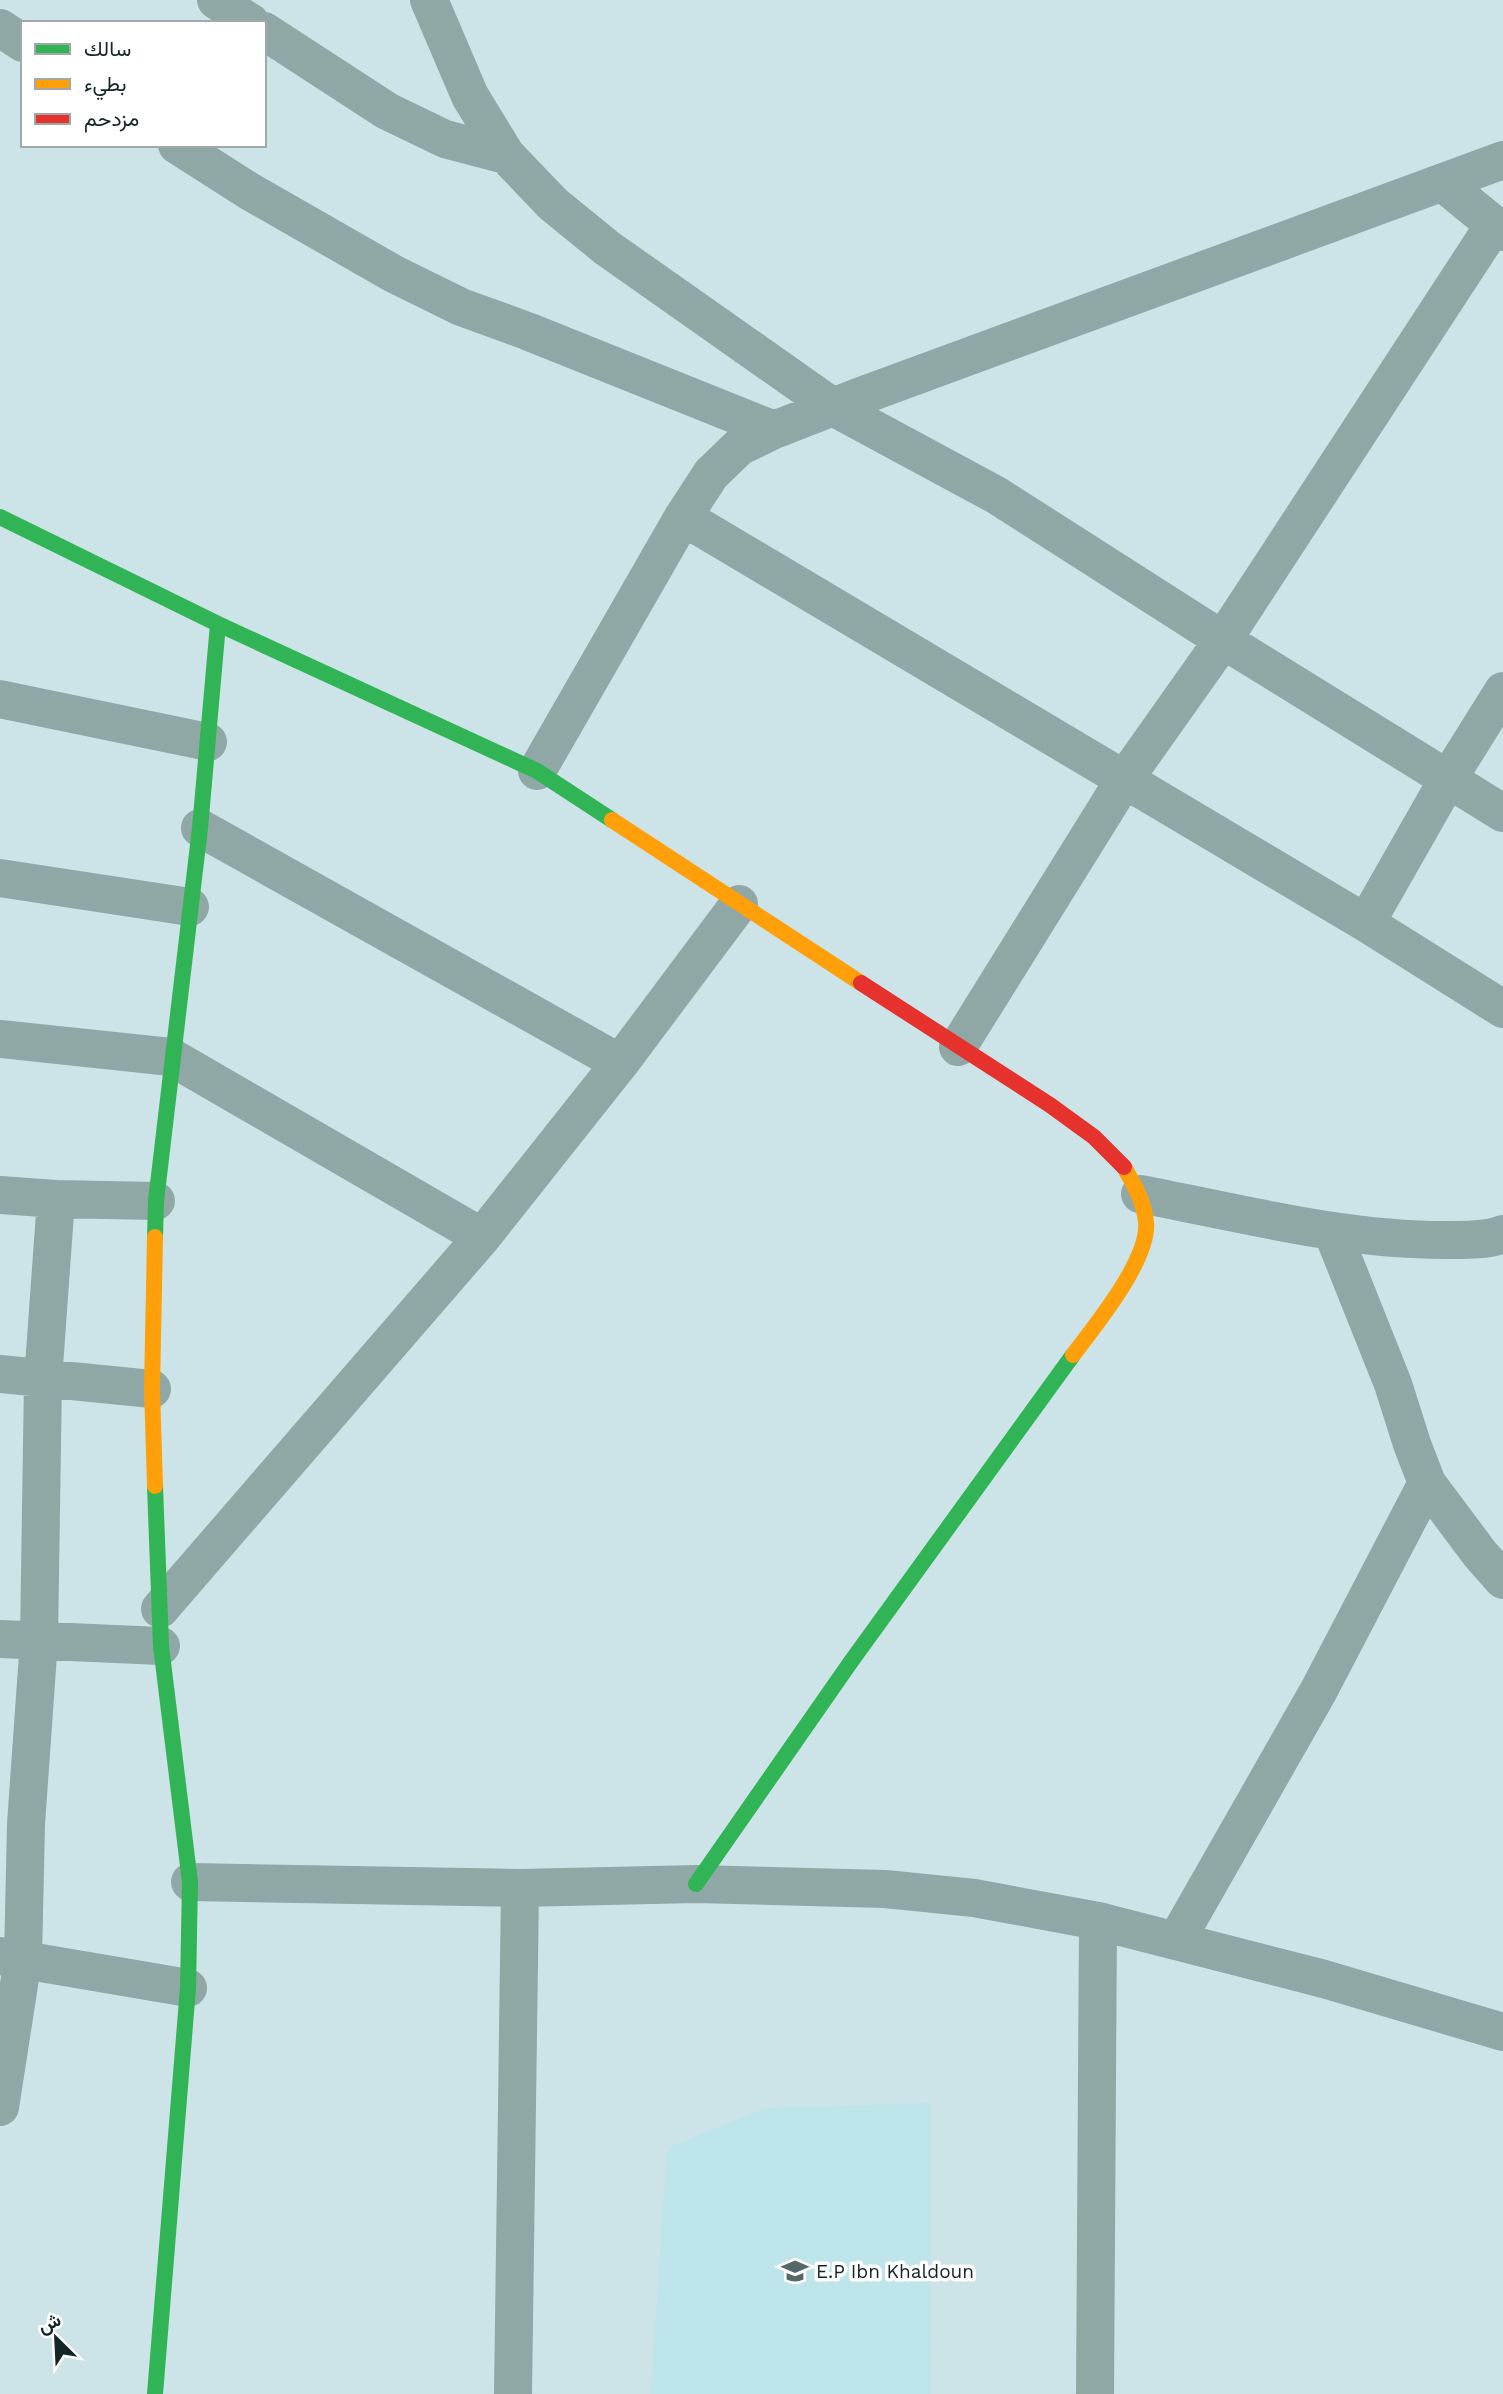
<svg xmlns="http://www.w3.org/2000/svg" width="1503" height="2394" font-family="'Work Sans',Vazirmatn,sans-serif">
<style>
.built{fill:#bde5ea}
.lines{fill:none;stroke-linecap:round;stroke-linejoin:round}
.street{stroke:#8fa8a5;stroke-width:38}
.fast{stroke:#30b455;stroke-width:16}
.slow{stroke:#ff9f0a;stroke-width:16}
.jam{stroke:#e5322d;stroke-width:16}
.labels{text-anchor:middle;stroke-width:7;stroke-linejoin:round;paint-order:stroke}
.poi-label{font-size:19px;fill:#142527;stroke:#fff;text-anchor:start}
</style>
<rect width="100%" height="100%" fill="#cce4e7"/>
<!-- built -->
<path class="built" d="M930 2103 931 2394H651L667 2148 765 2108Z"/>
<g class="lines">
<!-- street -->
<path class="street" d="M216 0 251 23
M429 0 470 96 506 155 553 204 607 248 833 407 996 495 1223 640 1503 813
M0 28 23 43
M264 31 387 111 445 139 506 155
M177 145 249 191 394 274 461 307 527 331 774 430
M1443 183 1503 232
M683 517 1366 923 1503 1009
M0 699 208 742
M537 771 683 517 711 474 739 447 774 430 861 396 1503 160
M200 828 620 1063
M0 878 190 907
M1366 923 1448 779 1503 691
M0 1039 171 1057 482 1237
M958 1047 1124 780 1223 640 1494 225
M1140 1194C1240 1213 1342 1240 1445 1240 1463 1240 1487 1241 1503 1234
M0 1195 56 1199 156 1201
M1332 1231 1393 1384 1412 1444 1427 1483 1480 1554 1503 1580
M0 1374 152 1389
M160 1609 482 1237 620 1063 739 904
M0 1639 161 1646
M190 1882 520 1888 696 1884 885 1889 974 1898 1098 1921 1324 1979 1503 2032
M1176 1941 1319 1690 1427 1483
M0 1956 188 1988
M0 2107 23 1959 26 1824 39 1640 43 1380 56 1199
M513 2394 520 1888
M1095 2394 1098 1921"/>
<!-- fast -->
<path class="fast" d="M0 517 218 624 537 771 612 820
M155 1237 156 1201 200 828 218 624
M696 1884 850 1663 1073 1355
M155 2394 188 1988 190 1882 161 1646 155 1486"/>
<!-- slow -->
<path class="slow" d="M612 820 861 983
M155 1237 152 1389 155 1486
M1073 1355C1095 1326 1150 1259 1146 1222 1144 1201 1134 1185 1124 1167"/>
<!-- jam -->
<path class="jam" d="M861 983 1050 1105 1094 1137 1124 1167"/>
</g>
<!-- icons -->
<defs>
<g id="school-bare" transform="scale(2.1)"><path d="M0-5L7-2L0 1L-7-2ZM-4 1L0 2.5L4 1V4Q0 6-4 4Z" fill="#54686a" stroke="#fff" stroke-width="2.5" paint-order="stroke"/></g>
</defs>
<g fill-rule="evenodd">
<use href="#school-bare" x="795" y="2271"/>
</g>
<g class="labels">
<!-- poi labels -->
<g class="poi-label">
<text x="816" y="2278">E.P Ibn Khaldoun</text>
</g>
</g>
<!-- legend -->
<rect x="21" y="21" width="245" height="126" fill="#ffffff" stroke="#a1a8a9" stroke-width="2"/>
<rect x="35" y="44" width="35" height="10" fill="#30b455" stroke="#a1a8a9" stroke-width="2"/>
<text x="84" y="56" font-size="21" fill="#142527">سالك</text>
<rect x="35" y="79" width="35" height="10" fill="#ff9f0a" stroke="#a1a8a9" stroke-width="2"/>
<text x="84" y="91" font-size="21" fill="#142527">بطيء</text>
<rect x="35" y="114" width="35" height="10" fill="#e5322d" stroke="#a1a8a9" stroke-width="2"/>
<text x="84" y="126" font-size="21" fill="#142527">مزدحم</text>
<!-- north arrow -->
<g transform="translate(56 2338) rotate(336)" stroke="#ffffff" stroke-width="5" paint-order="stroke">
<path d="M0-5L12 26L0 18L-12 26Z" fill="#142527"/>
<text y="-10" font-size="19" font-weight="bold" text-anchor="middle" fill="#142527">ش</text>
</g>
</svg>
